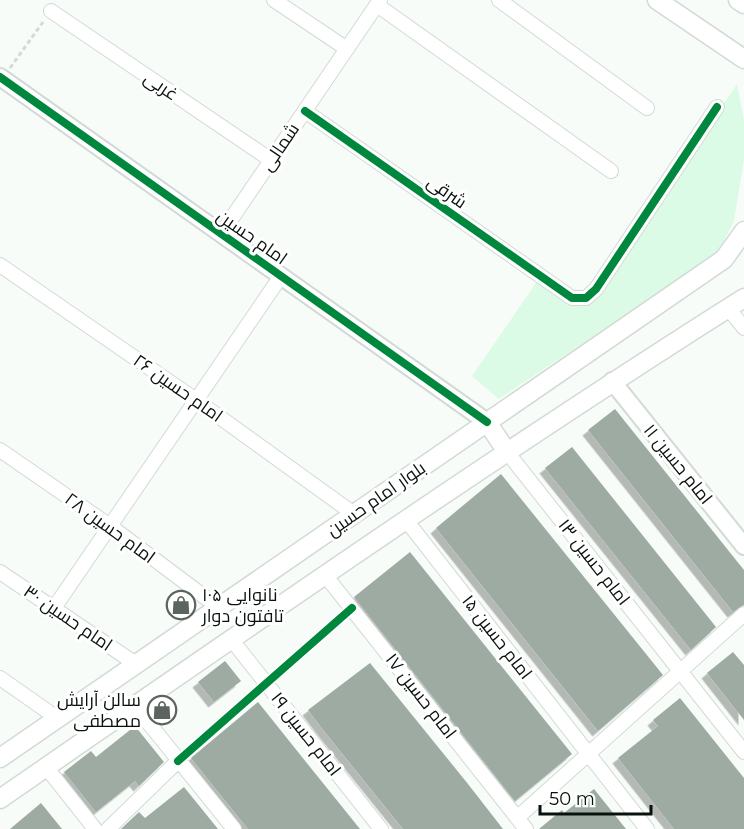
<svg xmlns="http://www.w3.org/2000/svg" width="744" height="829" font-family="Montserrat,Cairo,sans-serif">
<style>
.green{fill:#dcfbe6}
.building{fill:#9daba2;filter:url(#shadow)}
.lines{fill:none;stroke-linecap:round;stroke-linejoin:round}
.minor-casing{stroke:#d3dad5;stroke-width:16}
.tertiary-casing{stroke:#d3dad5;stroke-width:20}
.secondary-casing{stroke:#d3dad5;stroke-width:21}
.path{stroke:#d7d9d8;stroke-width:3;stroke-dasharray:4.5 3;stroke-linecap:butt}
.minor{stroke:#fefffe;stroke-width:14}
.tertiary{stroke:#fefffe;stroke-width:16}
.secondary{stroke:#fefffe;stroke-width:18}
.cycleway-casing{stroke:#fff;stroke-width:11}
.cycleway{stroke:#00873e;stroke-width:8}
.labels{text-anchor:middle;stroke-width:6;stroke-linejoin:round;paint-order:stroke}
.street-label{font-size:18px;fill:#09120c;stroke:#fff}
.poi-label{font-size:18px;fill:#09120c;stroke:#fff;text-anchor:start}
</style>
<defs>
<filter id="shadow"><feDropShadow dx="-5.5" dy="5.5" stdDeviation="0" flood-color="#0004"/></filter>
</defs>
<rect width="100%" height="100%" fill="#f7fcf8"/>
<!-- green -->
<path class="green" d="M737 84 744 120V160L734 221 718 253 499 399 472 376 536 283C556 295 575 315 596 296Z"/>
<!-- building -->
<path class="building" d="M615 409 744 570V605L733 612 588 430Z
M572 447 716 627 691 650 545 468Z
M501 474 663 675 598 731 436 528Z
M410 552 572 754 515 801 354 597Z
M733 652 744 665V720L707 673Z
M225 661 241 681 214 702 198 682Z
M370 663 468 784 503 829H403L324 731 308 710Z
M680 698 744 778V829H674L618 758 658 726 653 720Z
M258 702 306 762 360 829H248L223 798 191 758Z
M135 726 164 762 139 786 135 781 96 812 64 772 91 751 96 757Z
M184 787 218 829H121L139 812 145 818Z
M594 789 626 829H539L562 810 564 813Z
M41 803 62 829H10Z"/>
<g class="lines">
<!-- minor casing -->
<g class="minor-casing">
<path id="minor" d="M274 0 347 49
M499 0 647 108
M377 5 611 171
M51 11 271 160
M305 111 572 298H586L596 289 717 107
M221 234 380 0
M0 265 196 400 354 514
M728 308 744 328
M0 450 110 526 218 607
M507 452 744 752
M406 520 647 829
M0 572 136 664
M325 575 526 829
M54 608 281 276
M231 639 381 829
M0 678 57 718
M135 706 234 829
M46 767 95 829
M517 818 744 614
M108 829 178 761"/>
</g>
<!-- tertiary casing -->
<g class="tertiary-casing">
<path id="tertiary" d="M0 77 487 422
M612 381 744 546"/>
</g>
<!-- secondary casing -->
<g class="secondary-casing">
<path id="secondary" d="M657 0 744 59
M738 0 744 4
M487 422 507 452
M0 758 724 259 744 231
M0 799C246 629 491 458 744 298"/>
</g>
<!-- path -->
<path class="path" d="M10 68 43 22"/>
<!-- minor -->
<use href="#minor" class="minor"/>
<!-- tertiary -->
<use href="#tertiary" class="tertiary"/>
<!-- secondary -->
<use href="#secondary" class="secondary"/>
<!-- cycleway casing -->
<g class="cycleway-casing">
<path id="cycleway" d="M0 77 487 422
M305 111 572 298H586L596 289 717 107
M178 761 352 608"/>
</g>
<!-- cycleway -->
<use href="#cycleway" class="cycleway"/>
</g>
<!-- icons -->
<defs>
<g id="shop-ring" transform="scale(1.5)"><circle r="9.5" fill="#fff" stroke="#5c645f" stroke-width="1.5"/><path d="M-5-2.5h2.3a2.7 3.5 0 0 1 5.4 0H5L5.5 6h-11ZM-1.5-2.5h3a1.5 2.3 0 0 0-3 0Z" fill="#5c645f"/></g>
</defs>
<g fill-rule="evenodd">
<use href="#shop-ring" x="181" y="605"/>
<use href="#shop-ring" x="162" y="710"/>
</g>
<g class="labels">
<!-- street labels -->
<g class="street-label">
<text transform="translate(161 86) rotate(34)" y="6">غربی</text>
<text transform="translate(280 147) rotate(-56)" y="6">شمالی</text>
<text transform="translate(447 192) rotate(35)" y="6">شرقی</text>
<text transform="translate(252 237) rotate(35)" y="6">امام حسین</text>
<text transform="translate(178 388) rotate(35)" y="6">امام حسین ۲۶</text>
<text transform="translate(678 464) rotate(51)" y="6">امام حسین ۱۱</text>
<text transform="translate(376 499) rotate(-35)" y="6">بلوار امام حسین</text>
<text transform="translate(110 528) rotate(36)" y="6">امام حسین ۲۸</text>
<text transform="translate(594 562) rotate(52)" y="6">امام حسین ۱۳</text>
<text transform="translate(68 618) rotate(34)" y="6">امام حسین ۳۰</text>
<text transform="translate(497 637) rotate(52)" y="6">امام حسین ۱۵</text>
<text transform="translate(421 696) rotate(52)" y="6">امام حسین ۱۷</text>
<text transform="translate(306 734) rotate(52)" y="6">امام حسین ۱۹</text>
</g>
<!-- poi labels -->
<g class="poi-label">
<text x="202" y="601">نانوایی ۱۰۵<tspan x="202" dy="21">تافتون دوار</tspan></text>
<text x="141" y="706" text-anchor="end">سالن آرایش<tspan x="141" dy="21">مصطفی</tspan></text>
</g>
</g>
<!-- scale -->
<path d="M540 805v9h111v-9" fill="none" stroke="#09120c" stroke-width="3"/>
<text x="549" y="805" font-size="18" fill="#09120c" stroke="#ffffff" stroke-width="4.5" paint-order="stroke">50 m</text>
</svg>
